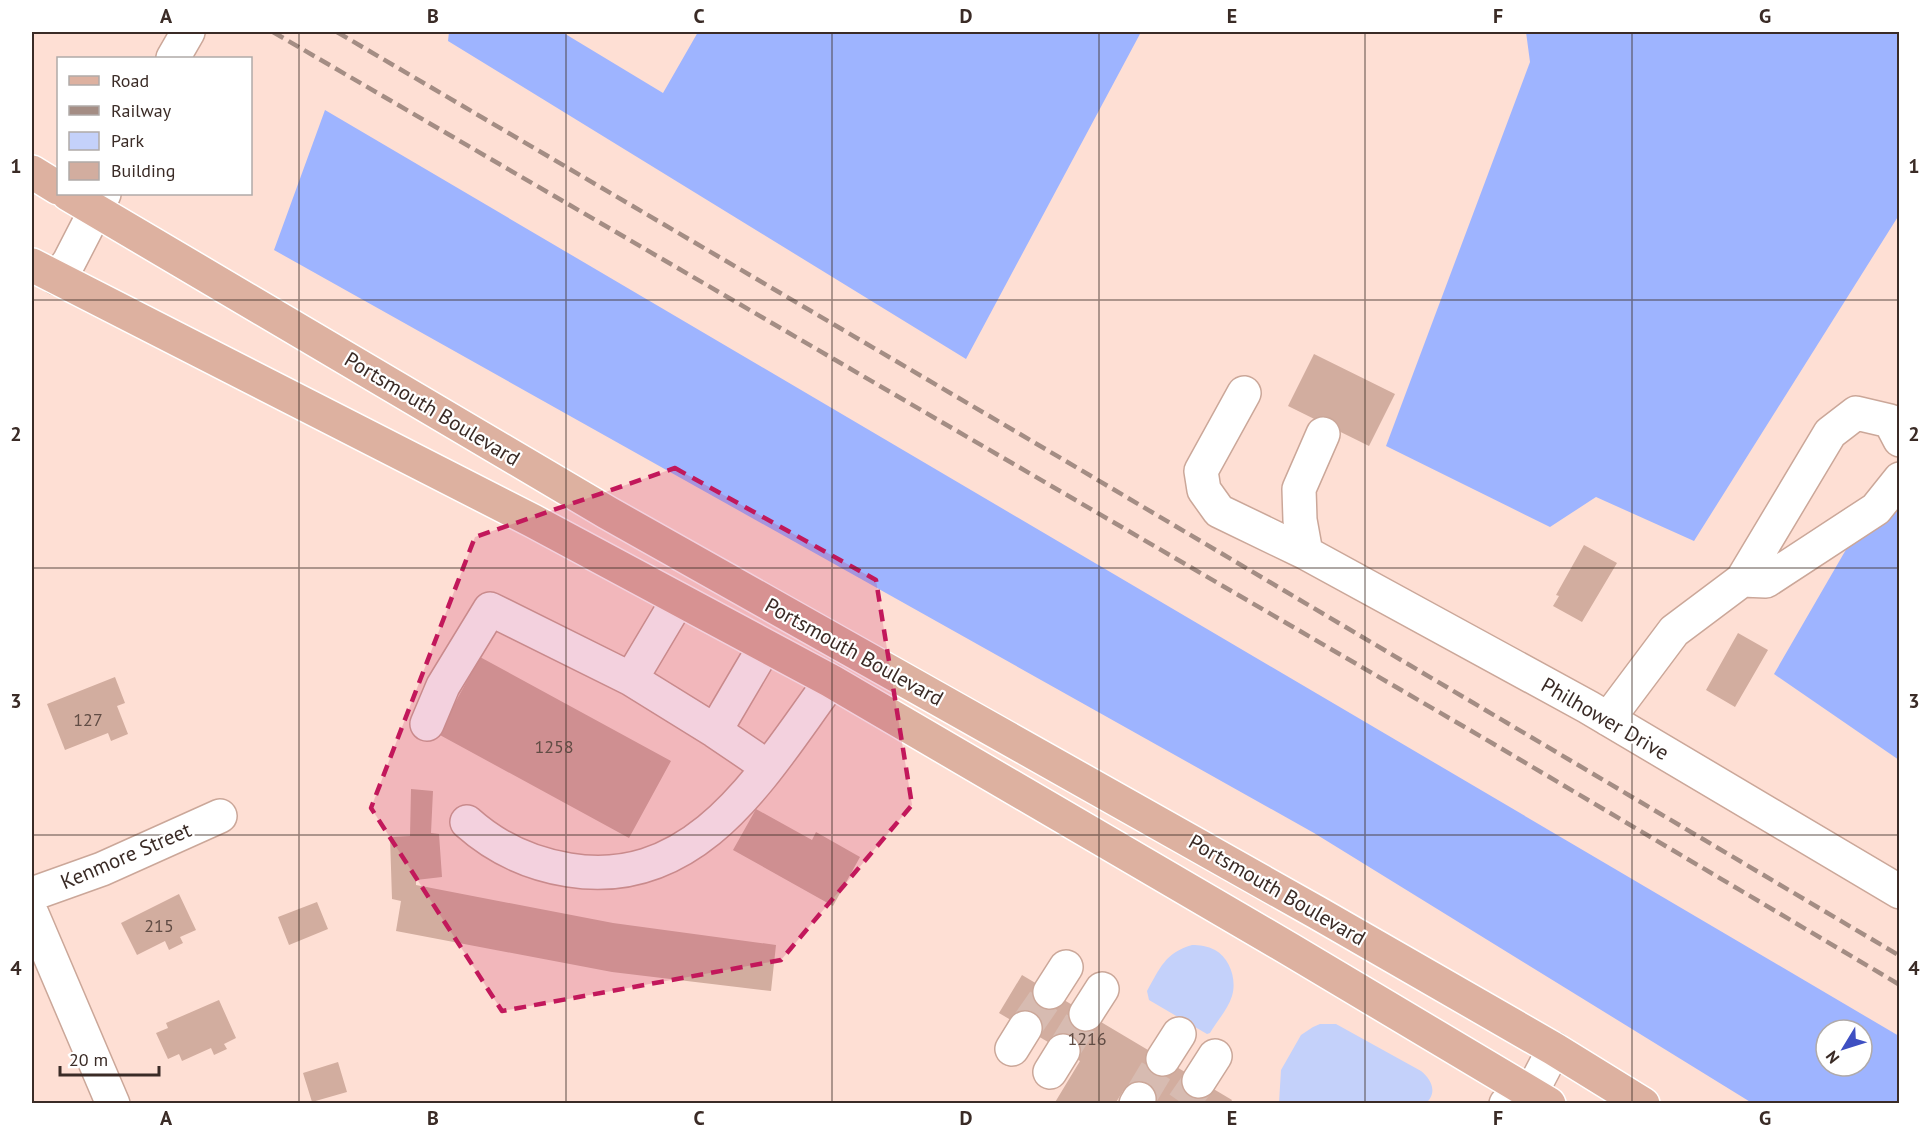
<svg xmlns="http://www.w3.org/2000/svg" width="1931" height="1135" font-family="'PT Sans',sans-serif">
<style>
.green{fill:#c4d1fa}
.forest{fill:#9eb4ff;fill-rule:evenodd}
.building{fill:#d2ad9f}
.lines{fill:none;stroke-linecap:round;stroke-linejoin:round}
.minor-tunnel{stroke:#d7bbb1;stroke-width:33;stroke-dasharray:33 16;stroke-linecap:butt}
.minor-casing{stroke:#cba799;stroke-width:36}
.major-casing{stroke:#fff;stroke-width:36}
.minor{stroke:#fff;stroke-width:33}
.major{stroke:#ddb1a0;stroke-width:33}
.rail{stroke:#a48d84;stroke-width:4.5;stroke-dasharray:12 6;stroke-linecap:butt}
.marked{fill:#c2185b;fill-opacity:0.2;stroke:#c2185b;stroke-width:4.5;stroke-dasharray:12 8;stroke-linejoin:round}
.grid{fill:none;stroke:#3a2b26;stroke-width:1.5;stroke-opacity:0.55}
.labels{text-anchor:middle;stroke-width:4.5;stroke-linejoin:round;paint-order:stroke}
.number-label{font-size:18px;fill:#604c44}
.street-label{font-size:21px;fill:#3a2b26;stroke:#fff}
.neatline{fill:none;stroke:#3a2b26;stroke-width:2}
.grid-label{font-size:20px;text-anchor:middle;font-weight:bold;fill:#3a2b26}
</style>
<rect width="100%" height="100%" fill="#fedfd4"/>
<!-- green -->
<path class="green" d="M1192 945C1199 945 1208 946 1215 950 1230 958 1237 980 1232 996 1228 1009 1217 1021 1210 1033L1207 1034 1149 1000 1147 991C1160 968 1165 953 1192 945Z
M1320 1024H1336L1421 1071C1432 1080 1438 1093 1425 1104L1279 1103 1281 1070 1301 1035 1313 1027Z"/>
<!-- forest -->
<path class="forest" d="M449 32H562L663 93 698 32H1141L966 359 448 41Z
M1526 32H1899V215L1694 541 1596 497 1550 527 1386 446 1530 62Z
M325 110 1899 1036V1103H1752L1314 833 274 250ZM1826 1030H1862V1066H1826Z
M1899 458V760L1774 674Z"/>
<!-- building -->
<path class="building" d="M1314 354 1395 394 1369 446 1288 406Z
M1584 545 1617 563 1582 622 1553 606 1559 596 1556 595Z
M1738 633 1768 650 1735 707 1706 690Z
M480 657 671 761 629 838 438 734Z
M115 677 125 703 117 706 128 734 111 741 108 733 65 750 47 704Z
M411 789 433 791 431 833 439 834 442 877 416 880V885L613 923 776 945 771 991 612 972 396 931 401 901 392 899 390 837 410 836Z
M756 809 812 840 816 832 860 857 833 906 733 850Z
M179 894 196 930 180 937 183 943 169 950 165 941 137 955 121 923Z
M317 902 328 929 289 945 278 917Z
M1022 975 1232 1100 1230 1104H1145L1123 1091 1115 1104H1054L1080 1061 999 1013Z
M219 1000 236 1038 224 1044 227 1049 214 1055 211 1048 182 1061 179 1054 168 1059 156 1033 168 1028 166 1023Z
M338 1062 347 1092 312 1102 303 1073Z"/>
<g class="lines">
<!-- minor-tunnel -->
<path class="minor-tunnel" d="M1025 1028 1050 992
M1063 1051 1086 1014
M1139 1099 1163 1059
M1183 1104 1199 1081"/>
<!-- minor casing -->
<g class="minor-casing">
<path id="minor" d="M173 58 188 32
M57 278 69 262 104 194
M1244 393 1201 471 1204 490 1219 511 1306 553 1588 707 1900 892
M1306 553 1300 520 1299 489 1323 434
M1742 580 1766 581 1876 509 1900 479
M631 679 678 600
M1608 719 1674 631 1742 580 1830 433 1856 413 1890 421 1900 440
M427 724 443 686 490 609 631 679 715 731 768 767
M715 731 765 646
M467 822C496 848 531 864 569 870 699 891 765 770 831 681
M32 894 102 869 220 816
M32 914 113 1104
M1050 992 1066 967
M1086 1014 1102 989
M1012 1049 1025 1028
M1163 1059 1179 1034
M1050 1072 1063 1051
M1199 1081 1215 1056
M1136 1104 1139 1099
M1506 1104 1531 1093 1554 1049"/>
</g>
<!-- major casing -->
<g class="major-casing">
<path id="major" d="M32 172 58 188
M68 194 608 513 1316 912 1554 1049 1643 1104
M32 265 533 521 831 681 1291 950 1549 1104"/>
</g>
<!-- minor -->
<use href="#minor" class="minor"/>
<!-- major -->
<use href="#major" class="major"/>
<!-- rail -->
<path class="rail" d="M273 32 1492 743 1900 985
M337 32 1064 460 1900 956"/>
</g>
<!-- marked area -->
<path class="marked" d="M675 468 876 580 912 805 781 960 502 1011 371 808 475 537Z"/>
<!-- grid -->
<path class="grid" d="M299 32V1104M566 32V1104M832 32V1104M1099 32V1104M1365 32V1104M1632 32V1104M32 300H1900M32 568H1900M32 835H1900"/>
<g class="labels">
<!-- number labels -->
<g class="number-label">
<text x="88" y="726">127</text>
<text x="554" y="753">1258</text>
<text x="159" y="932">215</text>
<text x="1087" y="1045">1216</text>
</g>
<!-- street labels -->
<g class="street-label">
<text transform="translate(432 409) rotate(31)" y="7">Portsmouth Boulevard</text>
<text transform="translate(854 652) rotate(29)" y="7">Portsmouth Boulevard</text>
<text transform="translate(1605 719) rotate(30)" y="7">Philhower Drive</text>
<text transform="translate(126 856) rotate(-23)" y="7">Kenmore Street</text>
<text transform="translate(1277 890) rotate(30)" y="7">Portsmouth Boulevard</text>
</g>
</g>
<!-- border -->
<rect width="1931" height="1135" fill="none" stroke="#ffffff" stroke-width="66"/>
<!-- legend -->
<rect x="57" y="57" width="195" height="138" fill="#ffffff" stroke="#b0aaa8" stroke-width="1.5"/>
<rect x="69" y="76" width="30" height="9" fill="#ddb1a0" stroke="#b0aaa8" stroke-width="1.5"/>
<text x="111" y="87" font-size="18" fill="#3a2b26">Road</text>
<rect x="69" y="106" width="30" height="9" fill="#a48d84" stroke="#b0aaa8" stroke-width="1.5"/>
<text x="111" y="117" font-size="18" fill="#3a2b26">Railway</text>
<rect x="69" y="132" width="30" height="18" fill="#c4d1fa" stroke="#b0aaa8" stroke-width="1.5"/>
<text x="111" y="147" font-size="18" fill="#3a2b26">Park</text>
<rect x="69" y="162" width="30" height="18" fill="#d2ad9f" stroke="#b0aaa8" stroke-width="1.5"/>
<text x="111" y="177" font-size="18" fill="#3a2b26">Building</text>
<!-- north arrow -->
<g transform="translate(1844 1048) rotate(232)"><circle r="28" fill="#ffffff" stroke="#b0aaa8" stroke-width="1.5"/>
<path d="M0-4.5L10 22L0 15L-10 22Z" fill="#3e4fc2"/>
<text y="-9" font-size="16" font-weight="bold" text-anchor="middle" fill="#3a2b26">N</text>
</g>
<!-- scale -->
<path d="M60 1066v9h99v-9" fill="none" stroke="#3a2b26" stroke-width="3"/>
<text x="69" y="1066" font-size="18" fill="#3a2b26" stroke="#ffffff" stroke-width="4.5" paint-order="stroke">20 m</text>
<rect x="33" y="33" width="1865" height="1069" class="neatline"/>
<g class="grid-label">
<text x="166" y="23">A</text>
<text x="433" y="23">B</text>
<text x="699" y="23">C</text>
<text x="966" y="23">D</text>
<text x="1232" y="23">E</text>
<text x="1498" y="23">F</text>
<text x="1765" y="23">G</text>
<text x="16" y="173">1</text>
<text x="1914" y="173">1</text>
<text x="16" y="441">2</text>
<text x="1914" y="441">2</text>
<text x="16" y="708">3</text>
<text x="1914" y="708">3</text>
<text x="16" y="975">4</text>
<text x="1914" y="975">4</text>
<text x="166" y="1125">A</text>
<text x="433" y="1125">B</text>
<text x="699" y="1125">C</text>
<text x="966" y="1125">D</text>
<text x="1232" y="1125">E</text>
<text x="1498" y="1125">F</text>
<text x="1765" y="1125">G</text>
</g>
</svg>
